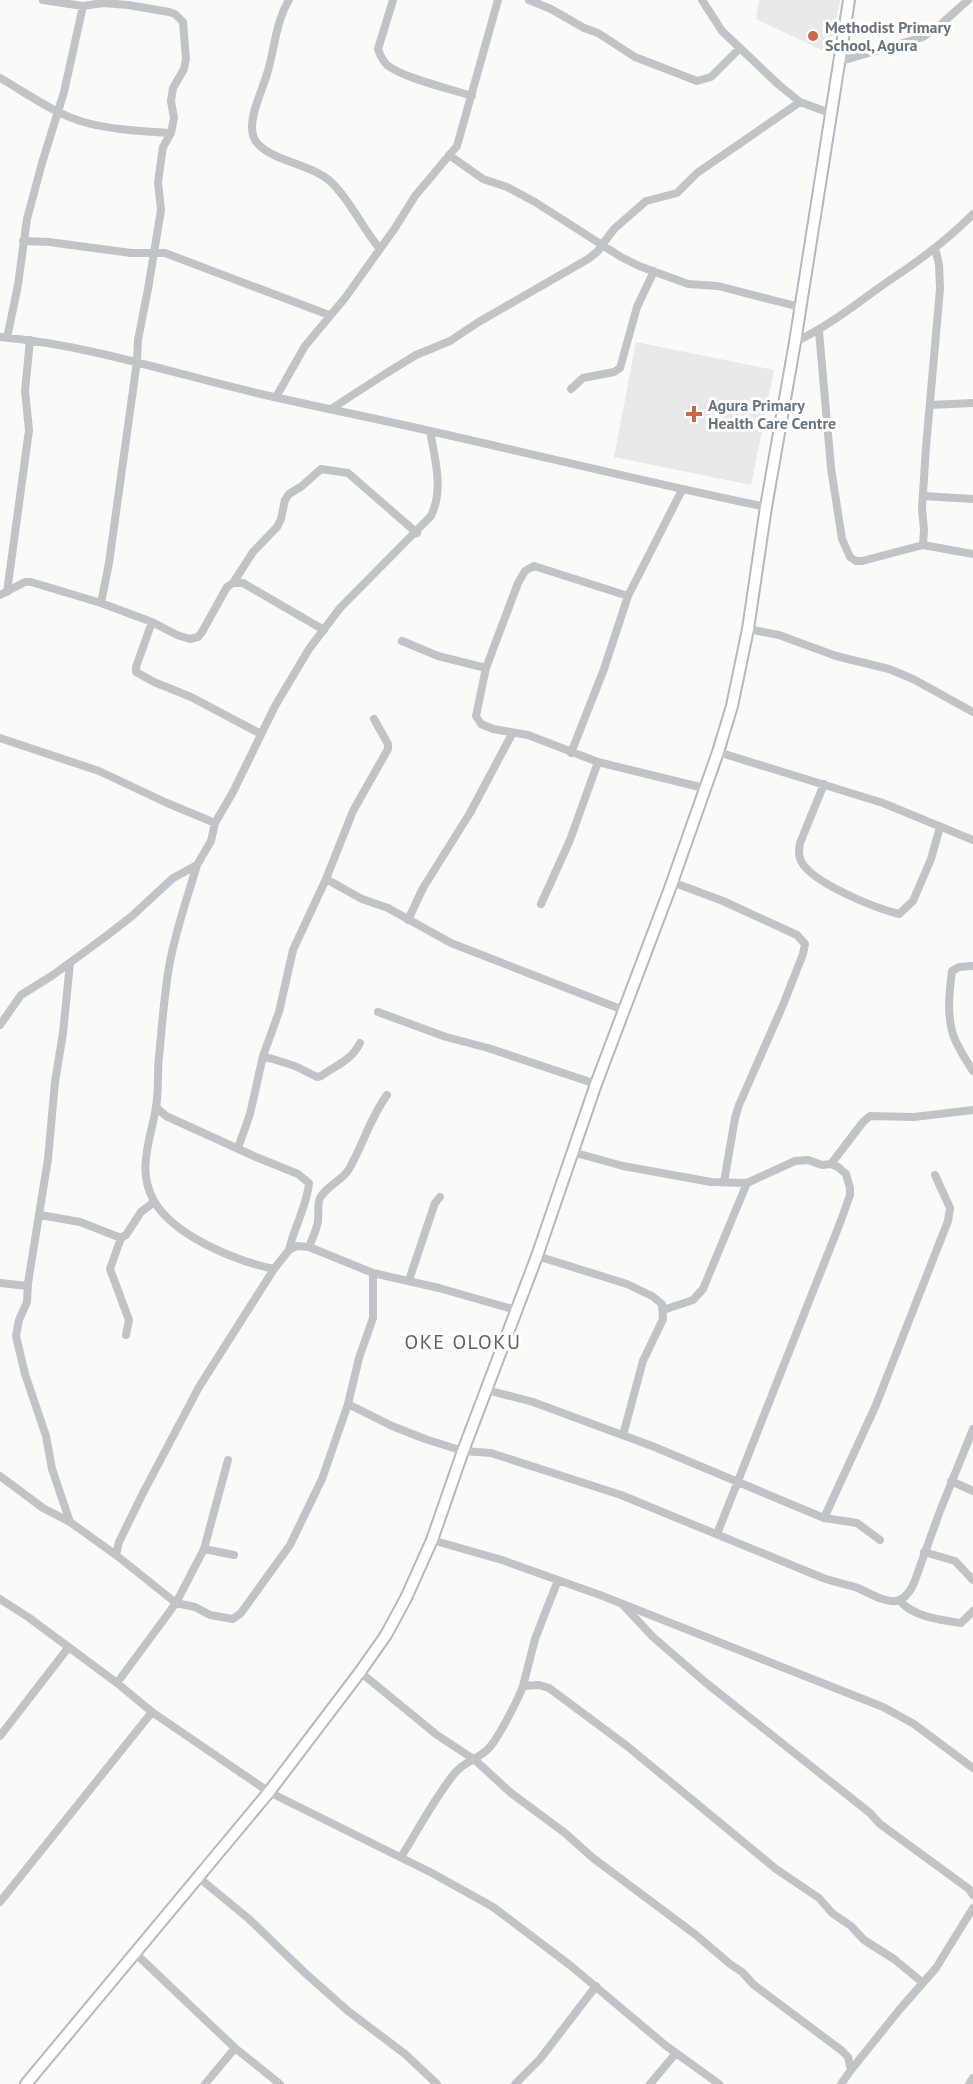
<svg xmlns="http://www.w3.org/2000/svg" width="973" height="2084" font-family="'PT Sans',sans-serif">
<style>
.built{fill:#e8e9e8}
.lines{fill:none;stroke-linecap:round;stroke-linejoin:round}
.secondary-casing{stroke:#b5b9bd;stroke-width:14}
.street{stroke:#c0c4c7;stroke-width:8}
.secondary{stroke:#fff;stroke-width:10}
.poi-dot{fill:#cd6744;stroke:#fff;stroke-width:2}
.labels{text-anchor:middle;stroke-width:6;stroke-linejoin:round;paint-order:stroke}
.poi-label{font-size:16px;font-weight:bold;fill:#68757f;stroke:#fff;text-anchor:start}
.quarter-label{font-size:20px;letter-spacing:1.5px;fill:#5a636b;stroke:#fff}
</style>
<rect width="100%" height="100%" fill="#fafaf8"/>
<!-- built -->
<path class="built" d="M759 0H840L830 54 756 19Z
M636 342 774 370 751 485 614 457Z"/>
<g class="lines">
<!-- secondary casing -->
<g class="secondary-casing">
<path id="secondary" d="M26 2084 269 1792 360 1672 386 1635 406 1598 432 1540 463 1451 537 1256 596 1084 669 891 718 752 732 706 748 629 766 507 795 342 849 0"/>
</g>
<!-- street -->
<path class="street" d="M289 0C275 23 275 49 267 74 262 91 252 110 252 127 252 133 254 140 258 144 275 162 311 164 331 182 351 201 362 228 380 249
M393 0 378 49C380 55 382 60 387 65 403 78 451 89 472 96
M529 0 551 9 584 28 598 33 635 57 697 81 711 77 740 48
M702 0 722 31 779 85 800 102 830 113
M838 62 923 37 939 26 968 0
M0 78C28 94 56 115 87 123 114 130 143 131 171 133
M449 155 483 179 507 187 535 202 621 257 639 266 688 284 718 286 800 307
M23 241 49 242 131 253H165L329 315
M819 331 831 468 842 539 850 557 856 561H862L923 545 973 554
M0 337C90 345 174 374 261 394 317 407 374 418 430 431 542 456 653 484 766 507
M7 338 18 285 27 219 42 163 64 92 83 6
M795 342C833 324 859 301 893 278 922 259 948 239 973 214
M571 389 583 378 614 372 620 368 637 307 654 271
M276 397 305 346 345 298 395 228 415 196 457 146 498 0
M930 405 973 403
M331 409 385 374 416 355 450 341 477 323 588 259 597 252 614 229 646 201 677 193 697 173 800 102
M923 496 973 499
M923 545 924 530 922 509 926 447 940 289 939 264 935 248
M233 583 253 552 277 527 281 519 285 500 289 494 302 486 321 469 348 473 417 533
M7 592 29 430 25 391 30 340
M0 595 25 582H31L101 603 109 563 137 361 138 340 148 289 161 210 158 182 163 147 171 133 174 118 171 101 173 88 184 69 186 59 183 22 175 14 169 12 128 5 103 3 83 6 43 0
M628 596 534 566 525 571 518 583 486 668 476 716 481 724 493 729 528 735 598 762 704 788
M101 603 152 622 177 635 190 639 198 637 202 632 227 587 233 583H243L324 630
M152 622 136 667V672L154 682 191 697 261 734
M748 629 779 635 836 656 889 669 913 679 973 712
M402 641 438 656 486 668
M0 738 99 771 167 803 215 823
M718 752 883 803 973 840
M571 753 604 669 628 596 682 490
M824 784 800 843C799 850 798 854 801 861 812 883 875 908 899 914L913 901 931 859 940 827
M197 865C187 899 175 932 169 967 164 996 162 1027 159 1057 157 1074 159 1091 156 1107 151 1139 136 1169 154 1201 174 1236 236 1261 274 1269
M326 879 362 899 388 908 451 943 623 1010
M672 882 723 901 797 935 805 944 803 954 783 1005 739 1105 735 1118 724 1182
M541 904 570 840 598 762
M408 920 423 888 470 813 512 734
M973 966 959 967 952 971C949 993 946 1021 956 1042 961 1052 967 1062 973 1071
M378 1012 446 1037 488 1048 596 1084
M0 1025 21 995 53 975 105 937 132 916 173 878 197 865 211 841 215 823 233 792 275 706 309 649 340 608 431 516C444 489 435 460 430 431
M263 1056 295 1066 317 1077 321 1076C336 1065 351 1061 360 1043
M156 1107 166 1116 256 1157 298 1174 309 1183C307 1206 294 1227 289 1250
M238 1148 250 1114 263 1056 279 1012 293 950 326 879 353 811 388 749V744L374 719
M572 1152 623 1166 711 1182 747 1183 795 1161 808 1160 822 1165 831 1164 838 1167 846 1174 850 1188V1195L840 1223 717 1534
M831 1164 863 1122 870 1116 914 1117 973 1110
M40 1215 80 1222 121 1238 126 1235 141 1212 154 1202
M121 1238 110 1269 129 1320 126 1335
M309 1247C312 1239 317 1229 318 1221 319 1212 317 1206 320 1198 327 1185 342 1181 349 1169 363 1145 370 1118 387 1095
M537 1256 627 1284 652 1296 662 1304 663 1319 643 1361 623 1435
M409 1280 435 1203 440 1197
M0 1283 28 1286
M663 1310 693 1300 703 1289 747 1183
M487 1390 533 1402 652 1446 824 1518 857 1523 880 1540
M348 1404 359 1358 373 1318V1273
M0 1476 43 1508 70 1522 116 1555 176 1603 195 1607 210 1615 233 1619 241 1613 290 1545 322 1479 348 1404 392 1426 425 1439 463 1451 491 1453 621 1495 823 1578C834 1582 845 1584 855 1587 879 1596 899 1616 914 1583L940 1511 973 1429
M951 1481 973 1491
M824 1518 876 1405 948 1221 950 1208 935 1175
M70 1522 52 1469 46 1436 25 1374 16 1336 19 1320 27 1302 28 1283 48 1159 55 1082 63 1033 70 963
M432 1540 502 1560 600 1595 883 1707 914 1724 973 1768
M204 1549 234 1555
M924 1552 955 1561 973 1580
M116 1555 119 1542 143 1493 199 1387 274 1269 289 1250 297 1246 309 1247 373 1273 439 1288 516 1310
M0 1599 28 1617 117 1683 152 1712 269 1792 432 1873 493 1907 571 1966 665 2045 719 2084
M900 1601C914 1617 940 1620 961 1623L973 1611
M624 1606 653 1637 705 1682 870 1813 880 1824 969 1889 973 1895
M360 1672 437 1735 475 1760 511 1793 565 1833 593 1858 696 1935 730 1964 742 1972 754 1985 841 2050 848 2057 851 2070 841 2084
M117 1683 176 1603 204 1549 228 1460
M523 1686 535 1639 558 1580
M0 1736 68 1648
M401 1857C418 1830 434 1799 454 1774 463 1762 475 1761 487 1750 497 1741 518 1700 523 1686L539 1685 549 1688 627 1746 776 1869 819 1898 832 1913 851 1926 864 1940 894 1959 923 1983
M198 1877 249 1919 304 1972 348 2011 405 2054 437 2084
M0 1902 152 1712
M135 1953 235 2048 280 2084
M851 2070 900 2009 936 1968 973 1908
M205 2084 235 2048
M515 2084 540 2059 596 1986
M650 2084 676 2053
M969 2084 973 2078"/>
<!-- secondary -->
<use href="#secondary" class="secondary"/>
</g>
<!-- markers -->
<g class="poi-dot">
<circle cx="813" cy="36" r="6"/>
<path d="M691 405h6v6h6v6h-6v6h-6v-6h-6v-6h6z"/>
</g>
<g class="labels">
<!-- poi labels -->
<g class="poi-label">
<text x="825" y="33">Methodist Primary<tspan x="825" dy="18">School, Agura</tspan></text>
<text x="708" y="411">Agura Primary<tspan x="708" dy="18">Health Care Centre</tspan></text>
</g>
<!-- quarter labels -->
<g class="quarter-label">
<text x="463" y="1349">OKE OLOKU</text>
</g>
</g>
</svg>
